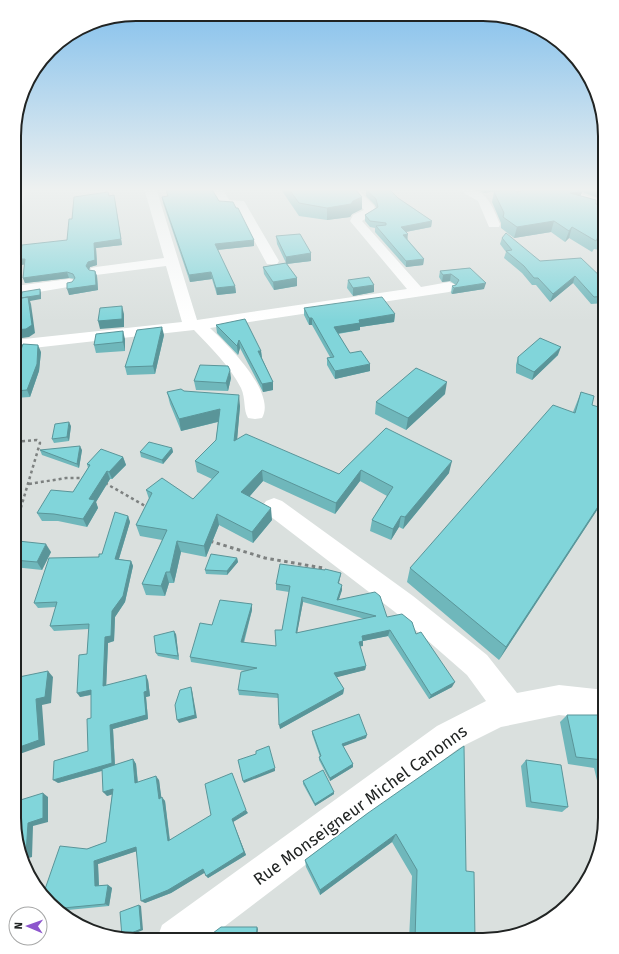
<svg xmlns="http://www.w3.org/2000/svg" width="619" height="954" font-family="'Fira Sans',sans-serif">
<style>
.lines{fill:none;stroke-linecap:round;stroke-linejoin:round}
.path-far1{stroke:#7d8180;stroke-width:2.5;stroke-dasharray:3 3;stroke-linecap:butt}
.path{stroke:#7d8180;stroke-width:3;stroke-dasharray:3.5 3.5;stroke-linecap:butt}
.minor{fill:#fff;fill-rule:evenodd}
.wall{fill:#6fb7bb;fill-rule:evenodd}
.shaded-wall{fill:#5a9599}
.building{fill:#81d5da;stroke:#5a9599;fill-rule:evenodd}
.labels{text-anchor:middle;stroke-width:4;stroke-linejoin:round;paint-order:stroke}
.near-street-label{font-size:17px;fill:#212423;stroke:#fff}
.rim{fill:none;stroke:#212423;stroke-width:2}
</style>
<rect width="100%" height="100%" fill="#dae0de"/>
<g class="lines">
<!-- path-far1 -->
<path class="path-far1" d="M105 483 147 507
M29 484 66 478H84
M14 531 40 443 37 440 15 442"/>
<!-- path -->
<path class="path" d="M210 541 265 558 323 568"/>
<!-- minor -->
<path class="minor" d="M15 188H26L21 210 15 214Z
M144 188H156L197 320 407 289 350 221 353 215 364 210 344 188H356L374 206 376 212 362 221 421 287 449 282 454 284 457 287 454 290 449 292 210 328C227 344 277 393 262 418L255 419 248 418C243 410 246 399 241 388 230 366 211 348 194 330L15 350V340L182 322 166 266 96 275 91 274 89 271 91 268 96 267 164 258Z
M210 188H222L229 200 244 201 279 261 277 264H267L236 207 221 206Z
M455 188C486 187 489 199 500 224L499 227H489L478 201Z
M548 188H565L605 202V210L550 190Z
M69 279 74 280 76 283 74 286 15 296V286Z
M274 498 282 501 413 596 487 655 517 693 559 685 605 690V720L559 715 501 727 459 748 208 939H157L162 925 437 726 486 701 467 675 395 612 266 513 262 507 266 501Z"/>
</g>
<!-- wall -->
<path class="wall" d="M280 188H354L362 197V209L352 214 350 217 327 220 299 216Z
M473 188H497V191L484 193Z
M529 188H605L601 199 582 192 580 196 596 204 605 206V251L594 249 592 252 569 238 565 242 551 232 514 238 501 228V223L492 202 494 192H517Z
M366 190 398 198 432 221 431 227 406 232 408 240 424 259 423 265 406 267 375 232V228L370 227 365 221V215L376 208 375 205 366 196Z
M109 196 115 200 122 245 96 248 97 265 90 267 89 270 95 271 97 276 98 290 69 295 72 282 75 279 69 278 25 283 23 278 24 264 22 265 67 240 72 219Z
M162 197 219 201 236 208 254 240V246L218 250 235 286 236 293 217 295 212 279 190 282 163 203Z
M276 236 311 253V261L287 264 297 278V286L274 290 264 274 263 267 286 263 277 244Z
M502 238 540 261 605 281V303L591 304 573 283 550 302 536 285H532L522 273 504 258 506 252 500 244Z
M470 268 484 289 452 294 451 293 452 286 456 285 450 281 442 282 439 277 440 271Z
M348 280 374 285V292L353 296 347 288Z
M304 308 395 314 394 322 360 327V330L338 334 350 353 370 371 335 379 327 365V358L330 357 312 325H309L304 315Z
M216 325 261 351 262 358 273 382V390L263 392 240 348 238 355 217 333Z
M164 335 155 374 127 375 125 367Z
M125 339V351L96 353 94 345Z
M41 352 39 371 30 397 15 398V366Z
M558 355 532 380 516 373V365L518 357Z
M231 378 228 391 196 390 194 381Z
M184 391 240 406 237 439 339 474 386 428 449 473 403 529 399 527 391 540 370 531 372 520 387 496 360 481 335 514 263 481 249 497 272 520 253 543 219 525 206 557 181 552 174 583H169L165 596 146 595 142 584 162 540 140 536 136 525 149 499 146 490 193 499 212 479 197 472 195 461 216 440 218 422 181 431 170 404 167 392Z
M581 392 592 405 605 498 499 660 407 582 410 568 573 412Z
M445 394 406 430 375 414 376 402Z
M71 426 69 441 54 443 52 439Z
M172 448 173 452 163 464 141 457 140 452Z
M40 450H82L79 468 42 455Z
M123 457 126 465 112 479H110L96 502 98 508 87 527 58 521H42L37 513 73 492 88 468 87 464Z
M128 516 130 522 119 559 131 561 133 566 125 602 115 617 114 641 108 643 106 685 148 680 150 696 146 697 148 719 113 729 115 765 133 759 136 764 138 782 159 780 161 798 165 801 170 840 248 813 233 822 246 855 208 878 205 872 171 893 145 903 137 851 98 864 99 886 108 885 112 888 109 906 68 910V917L62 915 44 892 87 849 106 842 112 794 107 796 102 771 58 783 88 751 91 718V695L80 697 87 654 89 629 54 631 50 626 56 607 38 608 34 603 102 554Z
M14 547 51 552 42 570 14 567Z
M237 558 238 562 227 575 206 574 205 570Z
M341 573 340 578 339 584 342 590 339 599 387 617 416 634 452 687 429 699 388 636 363 641V646H360L366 666 365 670 336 677 344 689 343 694 280 729 278 698 239 695 238 690 246 671 191 662 190 657 212 625 252 604V610L244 643 276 646 282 630 289 592 276 590V584ZM303 602 365 619 297 633Z
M176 634 179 660 158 656 156 653Z
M567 715H605V814L594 768 568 764 560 722Z
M312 731 366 738 343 746 353 764V767L330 781 319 760V757H320L312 734Z
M526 760 568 807 562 812 526 807 521 766Z
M303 781 334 792V794L315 806 303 784Z
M368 813 466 871 475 940H409L412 876 392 842 320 895 306 867 305 860Z"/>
<!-- shaded-wall -->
<path class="shaded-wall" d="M494 188H497V191L484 193 485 190Z
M582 192 578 202 570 193Z
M603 193H605V198L601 199Z
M114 195 122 245 96 248 97 265 90 267 88 272 86 266 94 243Z
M362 197V209L352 214 350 217 327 220V208L353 201Z
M432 221 431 227 400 233 401 227Z
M554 221 551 232 514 238 517 227Z
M572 227 569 238 565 242 569 231Z
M408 234 407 240 403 235Z
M254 240V246L216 250 215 244Z
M311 253V261L286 264V257Z
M20 259H25L27 264 22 265Z
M424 259 423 265 406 267V261Z
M95 271 97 276 98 290 69 295 67 289Z
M67 272 69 278 25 283 23 278Z
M211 272 212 279 190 282 189 275Z
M451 274 450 281 442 282 443 275Z
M575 276 573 283 550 302 553 294Z
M297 278V286L274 290 273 282Z
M486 283 484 289 452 294 454 288Z
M374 285V292L353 296V288Z
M235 286 236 293 217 295 216 288Z
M40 289 41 293V299L30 301 31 304 35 333 29 337 15 339V330L21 298Z
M122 306 124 314V327L100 329 98 321Z
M395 314 394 322 360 327V330L334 334V327L359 320Z
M309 318H312V325H309Z
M162 327 164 335 155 374 153 366Z
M123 331 125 339V351L123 342Z
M239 340 240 348 238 355 237 346Z
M17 343 20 351 15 358V345Z
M38 345 41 352 39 371 30 397 27 390Z
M561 347 558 355 532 380 534 372Z
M258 351H261L262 359Z
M370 364V371L335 379V371Z
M230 370 231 378 228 391 226 383Z
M273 382V390L263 392 262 384Z
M447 382 445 394 406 430 408 418Z
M239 395 240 406 236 453 234 441Z
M220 409 221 421 181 431 179 419Z
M69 422 71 426 69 441 67 437Z
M80 446 82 450 79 468 77 464Z
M172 448 173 452 163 464 162 460Z
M123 457 126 465 112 479 109 472Z
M452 461 449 473 403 529 405 517Z
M262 470 263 481 243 504 241 492Z
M361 470 360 481 335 514 336 503Z
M107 471 110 479 96 502 98 508 87 527 83 519 89 499Z
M605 496V498L499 660 506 647Z
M271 508 272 520 253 543 252 532Z
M217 514 219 525 206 557 204 546Z
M128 516 130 522 117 565 115 559Z
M401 516 399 527 391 540 393 529Z
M177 541 181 552 174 583 170 572Z
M46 544 51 552 42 570 37 562Z
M237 558 238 562 227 575V571Z
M131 561 133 566 125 602 115 617 114 641 108 643 106 691 103 686 105 637 112 611Z
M166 572 169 583 165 596 161 586Z
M341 573 340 578 337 589 338 583Z
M342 585V590L337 605V600Z
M302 597 303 602 296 639V633Z
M252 604V610L242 647 241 642Z
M14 605 20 612 14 634Z
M390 630 388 636 363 641V646L358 647 359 642 362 636Z
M174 631 176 634 179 660 178 656Z
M366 666 365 670 334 678V673Z
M48 671 53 677 51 703 42 705 45 745 14 756V749L36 699Z
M146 675 148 680 150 696 146 697 148 719 113 729 115 767 58 783 53 780 112 763 110 725 144 692Z
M455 682 452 687 429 699 431 695Z
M191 687 192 690 197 718 179 723 177 720Z
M344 689 343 694 280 729 279 725Z
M91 690 94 694 80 697 77 693Z
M367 735 366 738 342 747V744Z
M133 759 136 764 138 787 135 783Z
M353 764V767L330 781V778Z
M275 768V771L244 783 243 781Z
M156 776 159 780 162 802 159 799Z
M113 789 117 793 107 796 103 792Z
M334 792V794L315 806V804Z
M43 793 48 797V822L33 826 32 857 22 860V855L28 823Z
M162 797 165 801 170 844 168 841Z
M246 810 248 813 233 822 246 855 208 878 206 876 232 819Z
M396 834 392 842 320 895V890Z
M136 847 140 850 98 864 99 889 95 886 94 861Z
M203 869 206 872 171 893 145 903 141 901Z
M108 885 112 888 109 906 105 904Z
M139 905 141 906 143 930 124 938 122 937Z
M63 908 68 910V917L63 915Z
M257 927 258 929 257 939H256Z"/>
<!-- building -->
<path class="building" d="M181 188H211L219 201 233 202 236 208H238L254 240 215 244 235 286 216 288 211 272 189 275 162 197 168 196 166 190Z
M288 188H354L362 197 353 201 351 204 327 208 299 203Z
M385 188H388L398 198 432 221 401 227 408 234 403 235 424 259 406 261 376 226 386 225V223L370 221 365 215 378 207 376 199 366 190Z
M481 188H494L485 190Z
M511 188 517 192 529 188H572L582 192 570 193 596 200V204L605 206V239L598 237 596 241 572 227 569 231 554 221 517 227 503 217 504 213 494 192Z
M588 188H605V193H603Z
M108 192 109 196 114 195 121 239 94 243 95 260 88 262 86 266 89 270 95 271 96 285 67 289V283L72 282 75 278 73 274 67 272 23 278 25 259H20L22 245 67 240 69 219H72L74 197Z
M506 233 540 261 581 258 605 281V296L594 297 575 276 553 294 538 278H534L524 266 506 251 512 250 502 238Z
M300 234 311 253 286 257 276 236Z
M286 263 297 278 273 282 263 267Z
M470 268 486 283 454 288 452 286 456 285 459 280 451 274 443 275 440 271Z
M369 277 374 285 353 288 348 280Z
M40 289V295L21 298 22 292Z
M28 297 32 325 26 329 15 330V299Z
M382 297 395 314 359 320 360 323 334 327 350 353 361 351 370 364 335 371 327 358 334 357 312 318H309L304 308Z
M122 306V319L98 321 100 308Z
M245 319 261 351H258L273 382 262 384 239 340 237 346 216 325Z
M162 327 153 366 125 367 137 330Z
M123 331V342L94 345 96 334Z
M540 338 561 347 534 372 518 364V357Z
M23 344 38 345 37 364 27 390 15 391V366Z
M200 365 228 366 230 370 226 383 194 381Z
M416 368 447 382 408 418 376 402Z
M181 389 184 391 239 395 234 441 246 434 339 474 386 428 452 461 405 517 401 516 393 529 372 520 393 487 361 470 336 503 262 470 241 492 271 508 252 532 217 514 204 546 177 541 170 572H166L161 586 142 584 167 530 136 525 152 493 146 490 162 478 193 499 219 472 195 461 216 440 220 409 179 419 167 392Z
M581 392 594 396 592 405 605 409V496L506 647 410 568 553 405 575 413Z
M69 422 67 437 52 439 55 424Z
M149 442 172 448 162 460 140 452Z
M80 446 77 464 40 450Z
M101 449 123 457 109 472 107 471 89 499 95 500 83 519 54 514 37 513 51 490 73 492 90 465 87 464Z
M115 512 128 516 115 559 131 561 123 596 112 611 111 636 105 637 103 686 146 675 147 691 144 692 146 715 110 725 112 763 53 780 54 761 88 751 87 719 91 718V690L77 693 79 655 87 654 89 624 50 626 57 602 34 603 49 558 99 557V554H102Z
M18 541 46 544 37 562 14 560V547Z
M211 554 237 558 227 571 205 570Z
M280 564 325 570V569L341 573 338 583 342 585 337 600 375 592 380 596 387 617 402 614 412 622 416 634 421 632 455 682 431 695 390 630 362 636 363 641 359 642 366 666 334 673 344 689 279 725 278 694 238 690 241 672 257 668 190 657 200 623 212 625 220 600 252 604 241 642 276 646 275 630H282L290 586 276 584ZM302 597 376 616 296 633Z
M174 631 178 656 156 653 154 636Z
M48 671 45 697 36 699 39 740 14 749V705L15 704 19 677Z
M191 687 195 715 177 720 175 705 180 690Z
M359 714 367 735 342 744 353 764 330 778 319 757 321 756 312 731Z
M567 715H605V769L603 760 576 757Z
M269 746 275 768 243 781 238 760 256 754V751Z
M464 746 466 871 474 872 475 940H415L417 870 396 834 320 890 305 860 368 813Z
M133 759 135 783 156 776 159 799 162 797 168 841 211 815 205 784 232 773 246 810 232 819 244 852 206 876 203 869 168 890 141 901 136 847 94 861 95 886 108 885 105 904 63 908V915H62L44 892 60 846 87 849 106 842 113 789 103 792 102 769Z
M526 760 561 765 568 807 531 802Z
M323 770 334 792 315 804 303 781Z
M43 793V818L28 823 26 854 22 855 14 818V802Z
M139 905 141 929 122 937 120 912Z
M221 927H257L256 939H205Z"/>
<!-- sky -->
<linearGradient id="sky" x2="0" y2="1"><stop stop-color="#83c0ec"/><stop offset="0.59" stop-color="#eef1f0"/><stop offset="1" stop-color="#eef1f0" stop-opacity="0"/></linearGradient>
<rect width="619" height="321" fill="url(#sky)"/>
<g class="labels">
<!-- near-street labels -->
<g class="near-street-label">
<text transform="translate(360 805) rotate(-36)" y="6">Rue Monseigneur Michel Canonns</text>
</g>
</g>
<!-- crop -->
<path d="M0 0H619V954H0ZM136 21H483A115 115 0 0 1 598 136V818A115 115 0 0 1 483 933H136A115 115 0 0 1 21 818V136A115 115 0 0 1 136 21Z" fill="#fff" fill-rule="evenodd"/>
<path class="rim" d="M136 21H483A115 115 0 0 1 598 136V818A115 115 0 0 1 483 933H136A115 115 0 0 1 21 818V136A115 115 0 0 1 136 21Z"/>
<!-- north arrow -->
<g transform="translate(28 926) rotate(272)"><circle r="19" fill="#ffffff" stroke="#a6a7a7"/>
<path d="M0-3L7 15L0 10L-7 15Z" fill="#8d56cd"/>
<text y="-6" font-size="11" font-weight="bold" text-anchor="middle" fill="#212423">N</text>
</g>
</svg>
